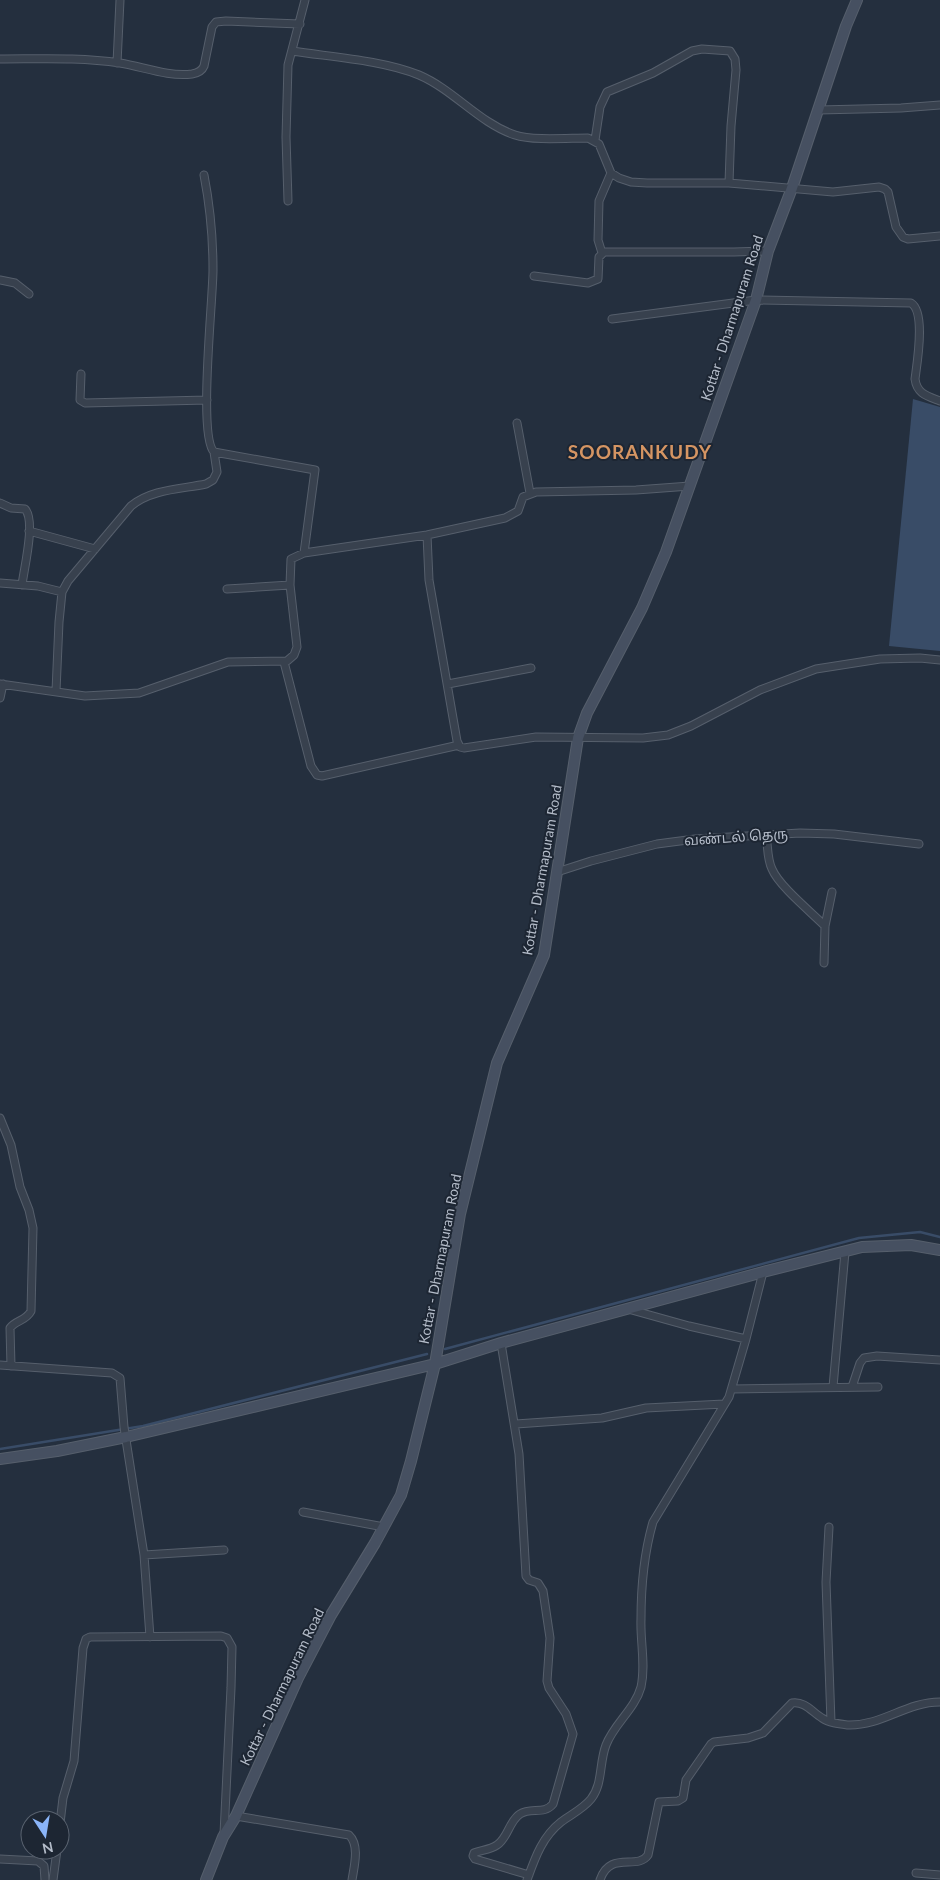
<svg xmlns="http://www.w3.org/2000/svg" width="940" height="1880" font-family="Lato,'Noto Sans Tamil',sans-serif">
<style>
.water{fill:#394c67}
.lines{fill:none;stroke-linecap:round;stroke-linejoin:round}
.stream{stroke:#394c67;stroke-width:2.5}
.street-casing{stroke:#565f6c;stroke-width:9}
.secondary-casing{stroke:#565f6c;stroke-width:12}
.street{stroke:#38414e;stroke-width:7}
.secondary{stroke:#465061;stroke-width:10}
.labels{text-anchor:middle;stroke-width:4;stroke-linejoin:round;paint-order:stroke}
.street-label{font-size:14px;fill:#b4bcc9;stroke:#1d2633}
.district-label{font-size:19px;font-weight:bold;letter-spacing:1px;fill:#d59563;stroke:#1d2633}
</style>
<rect width="100%" height="100%" fill="#242f3e"/>
<!-- water -->
<path class="water" d="M913 399 940 407V651L889 646Z"/>
<g class="lines">
<!-- stream -->
<path class="stream" d="M445 1349 859 1238 920 1232 940 1237
M0 1449 143 1426 427 1354"/>
<!-- street casing -->
<g class="street-casing">
<path id="street" d="M292 51C331 57 382 60 419 75 454 90 479 123 515 135 533 141 568 138 588 138L599 144 611 173 619 178 631 182 647 183H729L833 192 879 187 885 189 888 192 896 227 903 237 908 239 940 236
M0 59C40 59 80 57 120 63 144 67 168 77 192 74 198 73 202 71 204 66L212 27 216 22 226 21 300 24
M117 63 120 0
M819 110 901 108 940 105
M595 140 600 107 607 92 653 73 692 51 702 49 730 51 735 59 736 70 731 126 729 183
M204 175C210 206 213 238 213 270 213 300 198 436 214 452L315 470 304 553
M288 201 286 137 288 65 305 0
M602 253 598 240 599 201 611 173
M534 276 588 283 598 279 599 257 604 252H734L768 251
M0 280 15 283 29 294
M612 319 756 300 911 303C926 312 917 363 915 379 917 394 927 396 940 401
M81 374 80 400 85 403 207 400
M517 423 530 493
M0 503 11 508 25 509C36 521 24 568 22 585
M29 531 95 549
M427 535 429 580 457 741 460 747 464 748 536 737 643 738 668 735 691 726 760 690 816 669 880 659 920 658 940 660
M0 583 38 586 62 592
M227 589 290 585
M284 662 311 766 317 775 322 776 459 745
M0 684 85 696 139 693 228 662 287 661 294 655 297 647 290 585 291 559 304 553 427 535 505 518 518 511 523 497 536 492 636 490 690 486
M448 684 531 668
M56 691 59 622 62 592 68 581 131 506C151 489 182 489 206 484L213 480 217 472 214 452
M0 698 3 684
M766 835C768 846 767 859 772 869 779 886 811 912 825 926
M557 872 591 861 657 844 695 839 800 833 834 834 919 844
M824 963 825 926 832 892
M0 1118 11 1145 20 1187 29 1210 33 1228 31 1311C26 1321 16 1320 10 1328L11 1366
M628 1309 689 1326 746 1339
M501 1343 519 1454 526 1576 529 1580 538 1583 543 1591 550 1638 547 1681 549 1688 566 1714 573 1734 553 1804C544 1815 531 1807 520 1814 509 1821 508 1838 497 1845 490 1850 481 1850 474 1853L473 1856 475 1859 529 1875
M0 1365 112 1373 120 1378 124 1427 144 1555 150 1637
M833 1387 845 1252
M852 1387 860 1363 864 1358 877 1356 940 1360
M732 1389 878 1387
M516 1424 602 1418 646 1408 724 1404
M303 1512 384 1527
M829 1527 826 1582 831 1722
M144 1555 224 1550
M236 1816 349 1835C360 1845 354 1867 352 1880
M60 1823 63 1798 74 1761 83 1648 86 1639 90 1637 221 1636 227 1638 232 1647 231 1688 224 1834
M0 1859 38 1861 44 1866 45 1880
M916 1873 940 1875
M53 1880 57 1850
M527 1880C535 1858 542 1837 561 1822 570 1815 583 1809 591 1799 603 1784 599 1763 606 1745 614 1724 635 1709 641 1687 646 1665 640 1641 641 1619 641 1586 644 1553 653 1522L729 1397 746 1339 763 1272
M600 1880C610 1850 637 1871 648 1855L659 1802 678 1801 683 1798 686 1780 711 1744 714 1742 748 1738 763 1733 792 1703C805 1701 812 1712 822 1718 829 1723 839 1724 848 1725 882 1726 906 1702 940 1702"/>
</g>
<!-- secondary casing -->
<g class="secondary-casing">
<path id="secondary" d="M0 1459 57 1451 126 1437 435 1364 501 1343 763 1272 862 1247 911 1245 940 1250
M206 1880 223 1837 236 1816 298 1678 331 1615 375 1543 401 1495 411 1461 435 1364 460 1214 497 1063 544 955 578 738 587 713 642 608 666 552 756 300 768 251 792 188 846 26 857 0"/>
</g>
<!-- street -->
<use href="#street" class="street"/>
<!-- secondary -->
<use href="#secondary" class="secondary"/>
</g>
<g class="labels">
<!-- street labels -->
<g class="street-label">
<text transform="translate(732 318) rotate(-72)" y="5">Kottar - Dharmapuram Road</text>
<text transform="translate(736 837) rotate(-4)" y="5">வண்டல் தெரு</text>
<text transform="translate(542 870) rotate(-80)" y="5">Kottar - Dharmapuram Road</text>
<text transform="translate(440 1259) rotate(-79)" y="5">Kottar - Dharmapuram Road</text>
<text transform="translate(282 1687) rotate(-64)" y="5">Kottar - Dharmapuram Road</text>
</g>
<!-- district labels -->
<g class="district-label">
<text x="640" y="459">SOORANKUDY</text>
</g>
</g>
<!-- north arrow -->
<g transform="translate(45 1835) rotate(168)"><circle r="24" fill="#1d2633" stroke="#59626f"/>
<path d="M0-4L9 19L0 12L-9 19Z" fill="#8ab4f8"/>
<text y="-8" font-size="14" font-weight="bold" text-anchor="middle" fill="#b4bcc9">N</text>
</g>
</svg>
